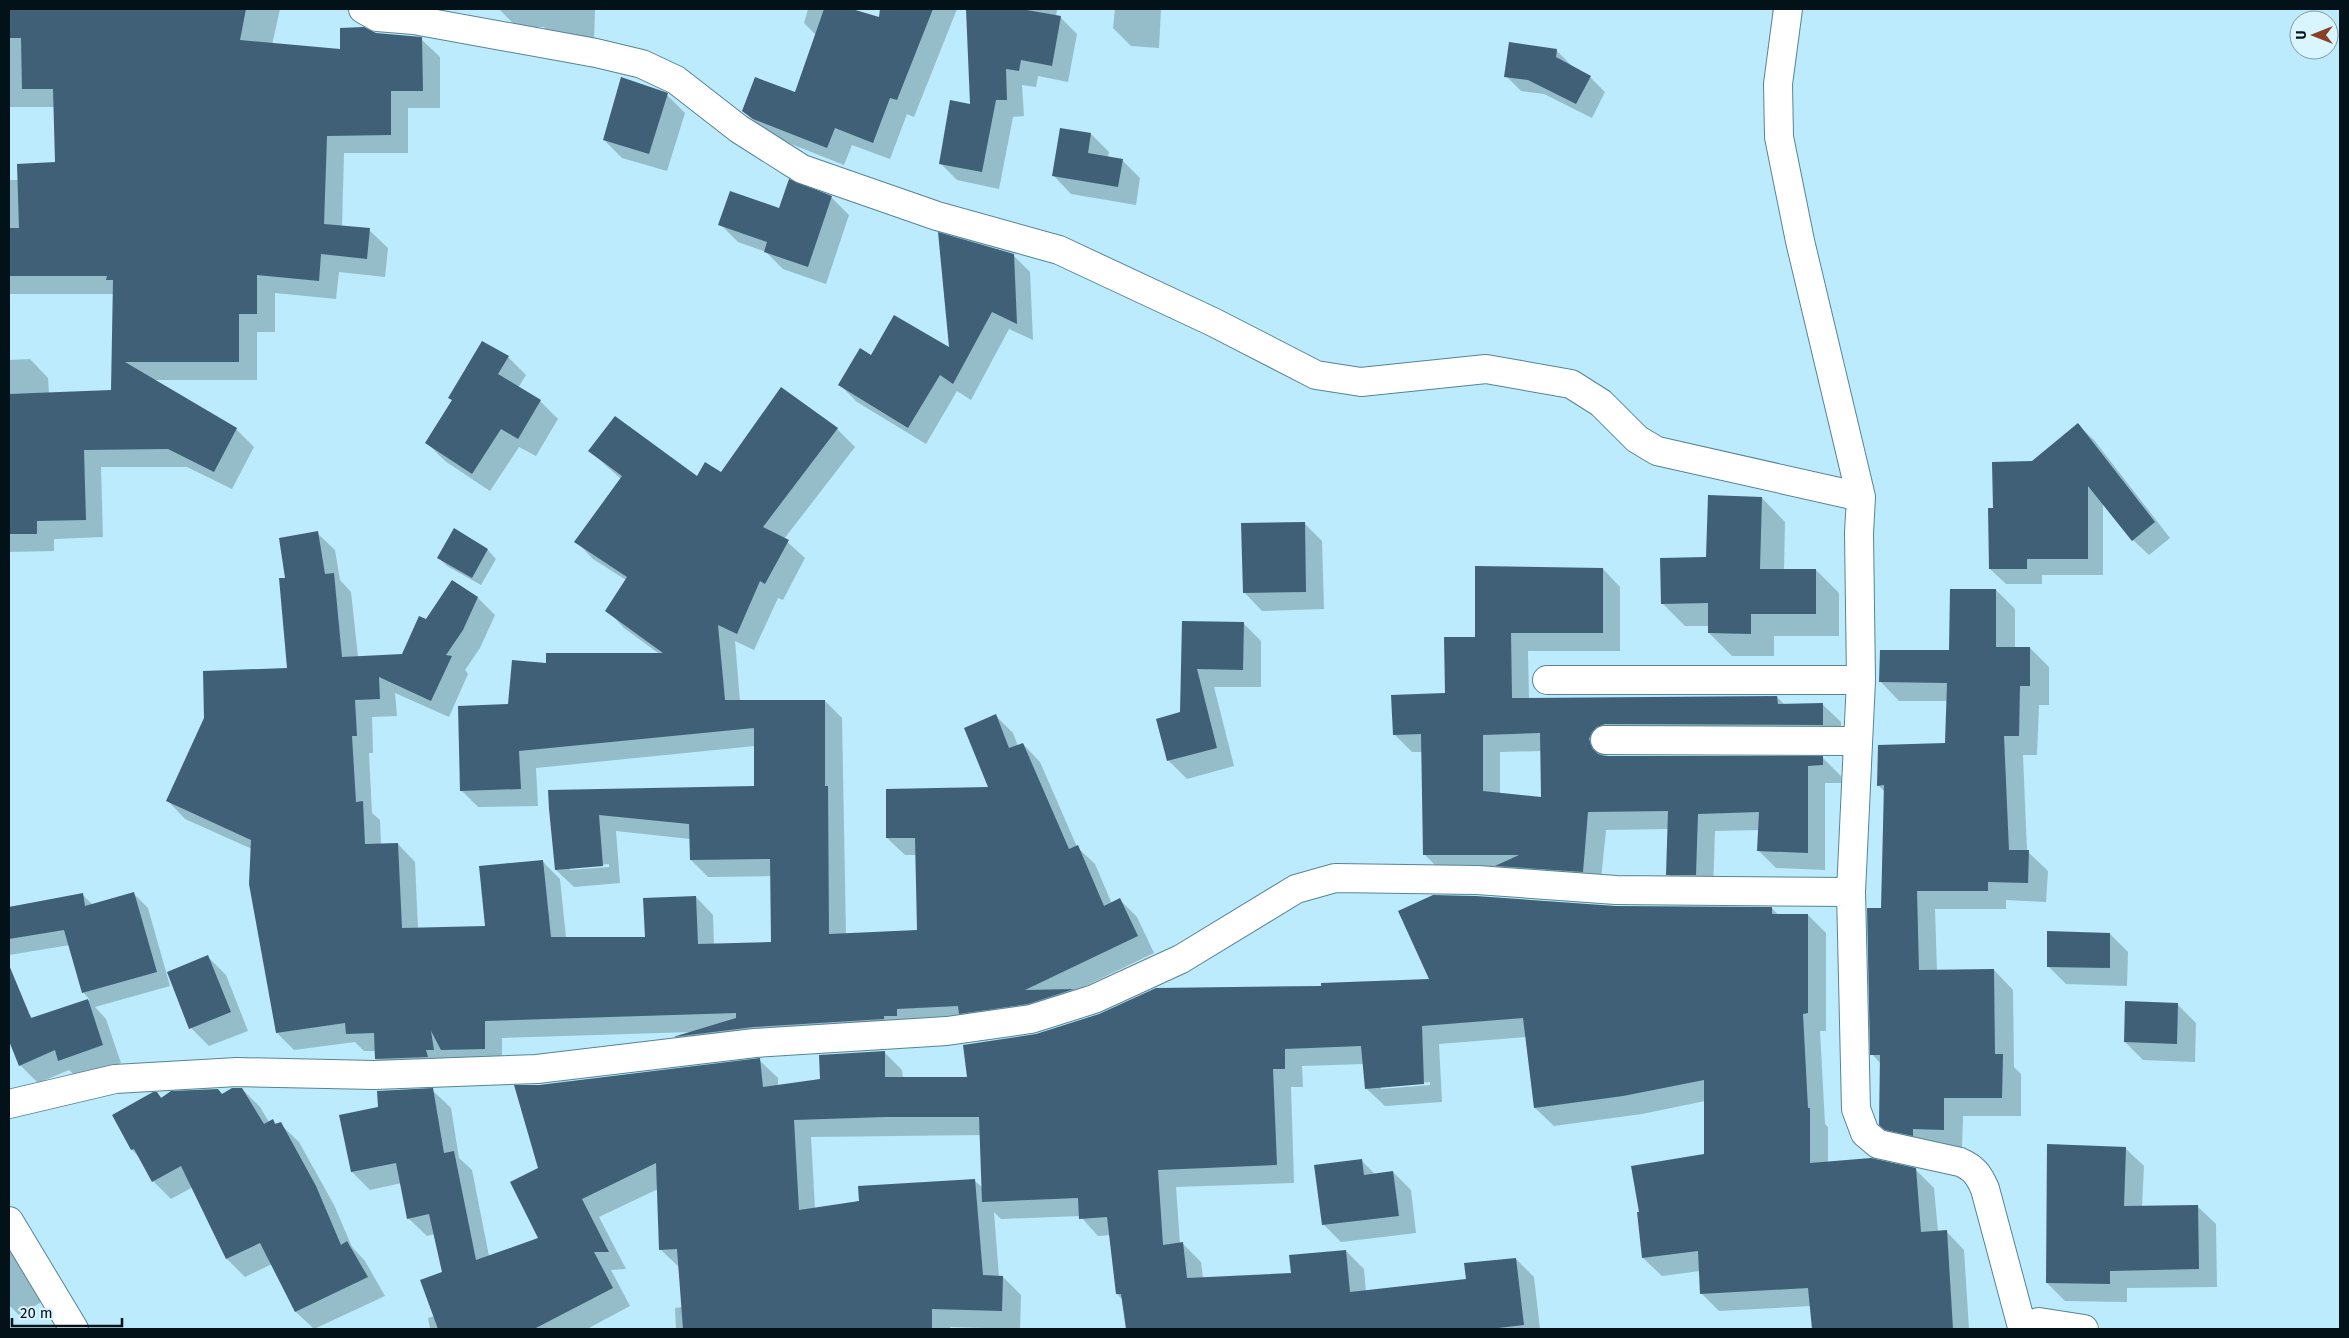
<svg xmlns="http://www.w3.org/2000/svg" width="2349" height="1338" font-family="'Fira Sans',sans-serif">
<style>
.shadow{fill:#0003;fill-rule:evenodd}
.building{fill:#406078;fill-rule:evenodd}
.lines{fill:none;stroke-linecap:round;stroke-linejoin:round}
.minor-casing{stroke:#578494;stroke-width:30}
.minor{stroke:#fff;stroke-width:28}
</style>
<rect width="100%" height="100%" fill="#bbebfc"/>
<!-- shadow -->
<path class="shadow" d="M9 9H280L272 45 342 51 375 34 421 39 440 57V108H408V153H344L342 227 369 230 388 248 385 277 339 272 336 299 275 293V332H257V380H152L236 429 254 447 232 489 187 467H101L103 537 54 539V551L9 552V360L30 359 48 378 49 394 113 391 114 294H9V180H19L57 164 55 107H9Z
M499 9H595L594 40H556L544 27H517Z
M808 9H847L880 18 882 9H957L914 117 907 114 890 159 852 145 844 165 771 136 743 111 795 94 816 35 804 23Z
M968 9H1057L1056 17H1060L1077 34 1068 82 1038 76 1036 87 1022 85 1024 116 1013 117 999 189 957 180 940 163 971 106Z
M1115 9H1161L1159 48 1131 46 1113 28Z
M1556 50 1571 65 1590 77 1605 92 1592 118 1544 94 1521 91 1506 76Z
M667 95 685 113 667 171 622 158 604 140Z
M1091 134 1109 152 1108 157 1122 160 1140 178 1136 205 1071 194 1053 175Z
M831 197 849 215 826 284 783 269 766 252 738 242 720 224Z
M1013 255 1030 272 1033 340 1009 329 971 400 957 391 926 444 857 402 840 385 871 357 951 349Z
M508 357 526 375 518 388 540 401 558 419 536 456 519 447 490 491 445 461 427 443Z
M782 389 837 429 855 447 784 539 805 558 783 600 778 598 754 650 735 641 740 701H825L842 718 846 935 918 931 917 855H905L887 838 990 789 996 716 1013 733 1018 746 1023 744 1040 762 1077 847 1095 864 1112 904 1120 900 1137 917 1154 953 1075 991 1090 1007 692 1054 675 1038 692 1032 502 1038V1066L459 1067 449 1056 451 1067 394 1076 376 1059V1051H364L355 1042 294 1050 277 1033 252 849 185 819 168 801 289 669 287 579 317 533 335 550 340 580 351 592 358 657 403 655 426 621 478 598 495 615 480 648 465 670 468 674 449 717 395 693 397 716 372 717 373 753H369L372 813 380 820 381 845 398 844 415 862 418 929 486 927 542 861 560 879 566 938H646L696 897 713 915 714 945 772 944V876L708 877 691 860 690 839 616 831 620 883 574 887 556 870 550 809 755 787V746L536 768 538 806 478 807 461 790 509 705 547 664 661 655 624 628 607 610 626 580 593 559 576 541 621 479 590 451 697 478 721 474ZM609 864V867L570 870V868Z
M2078 425 2094 440 2170 538 2149 555 2133 540 2103 502V575H2042V584H2006L1990 569 2032 462Z
M1762 498 1785 522 1784 570H1816L1839 593V636H1774V656H1732L1709 633V626H1685L1662 603 1708 558Z
M1304 523 1322 541 1324 609 1262 611 1244 592Z
M455 529 488 550 496 559 481 585 447 566 438 557Z
M1603 569 1620 587V651H1528L1529 699 1777 697 1785 705H1823L1841 722V743L1609 750 1607 757 1823 758 1841 776V783H1825V870L1776 868 1758 850 1759 830 1715 831 1713 892H1685L1668 874 1669 829 1606 830 1600 889 1442 872 1424 854 1423 752H1412L1394 734 1446 694 1476 638ZM1541 751 1542 798 1500 794V752Z
M1996 590 2015 609V648H2030L2049 667V705H2039L2037 755H2023L2027 851 2048 871 2046 902 2006 900V909H1935L1937 971 1994 970 2013 990 2014 1067 2021 1074V1116H1963L1962 1148H1931L1900 1144 1881 1124V1064L1872 1054 1882 909 1885 792 1878 785 1946 744 1948 701H1899L1880 681 1950 652Z
M1183 622 1243 623 1261 641V687H1214L1234 766 1187 779 1169 761 1157 719 1182 713Z
M82 894 93 905 134 894 148 908 170 986 95 1007 106 1019 121 1063 77 1078 69 1070 38 1083 20 1065 9 1037V1022L29 1014 33 1019 90 1000 83 992 70 945 9 955V907Z
M1616 907 1772 908 1778 915H1808L1826 933V1031H1820L1825 1124 1828 1127V1163L1916 1170 1934 1188 1938 1232 1946 1231 1964 1250 1969 1329H1813L1811 1306 1719 1311 1701 1293 1700 1271 1662 1276 1643 1258 1705 1155V1101L1642 1114 1554 1126 1535 1108 1526 1037 1439 1044 1442 1102 1385 1106 1366 1088 1364 1064 1302 1066 1303 1087H1291L1294 1183 1176 1187 1180 1244H1183L1201 1262 1203 1278 1292 1274 1346 1251 1364 1269 1366 1292 1467 1280 1516 1259 1534 1277 1540 1329H1127L1123 1300 1117 1294 1110 1235 1098 1236 1080 1216 1001 1219 994 1212 999 1277H1003L1021 1295 1020 1329 950 1327V1329H676L675 1308 683 1307 679 1267 660 1249 658 1189 599 1217 626 1269 611 1270 630 1306 587 1329H430L428 1318 435 1316 444 1272 435 1234 427 1236 408 1218 402 1183 370 1190 352 1172 379 1108 432 1090 451 1108 459 1158 472 1170 489 1256 540 1238 539 1086 759 1060 778 1078V1086L821 1080 884 1052 902 1070 903 1078H969L1036 1035 1322 987 1431 980ZM1430 1082V1085L1381 1089V1086ZM981 1135 983 1188 975 1181 815 1209 811 1137Z
M2110 934 2128 952 2127 986 2066 984 2048 966Z
M208 957 226 975 248 1031 209 1046 191 1028Z
M2178 1005 2196 1023 2195 1062 2143 1060 2125 1042Z
M242 1089 260 1107 269 1122 273 1120 277 1125 280 1124 299 1142 334 1205 352 1247 365 1261 385 1296 314 1329 296 1312 272 1264 245 1277 227 1259 193 1187 171 1199 153 1181 140 1158 132 1150 157 1093 162 1098 223 1095Z
M2125 1148 2144 1166 2142 1207 2197 1206 2216 1224 2217 1287 2127 1288V1302L2065 1301 2047 1283Z
M1361 1160 1375 1174 1393 1172 1411 1190 1416 1233 1341 1242 1323 1224Z
M9 1236 45 1300 19 1315 9 1305Z"/>
<!-- building -->
<path class="building" d="M9 9H246L240 40 340 49V28L364 27 376 33 422 37 423 91H391V135L327 136 324 224 370 228 367 259 321 254 319 281 257 275V314H239V362H125L237 428 214 472 168 449 84 450 86 520 37 521V534H9V394L111 390 113 280H106L107 276H9V228H19L17 164 55 162 53 89H22L21 38H9Z
M824 9H852L879 17 880 9H933L897 100 890 98 873 143 835 128 827 148 753 119 742 111 755 77 795 92Z
M966 9H1021L1061 16 1052 66 1021 60 1019 71 1006 69 1007 100H996L982 172 939 164 950 100 970 104Z
M1509 42 1557 49 1556 57 1591 76 1576 104 1528 80 1504 77Z
M621 77 668 93 649 154 603 140Z
M1060 128 1091 133 1088 153 1123 159 1118 187 1052 176Z
M789 179 832 196 808 267 764 252 767 242 718 225 730 191 779 208Z
M938 232 1014 254 1017 324 992 312 953 384 940 375 908 428 838 385 860 348 871 355 894 315 949 347Z
M482 341 509 356 498 374 541 400 518 439 501 429 472 474 425 443 452 400 448 398Z
M781 387 838 428 763 527 789 540 765 584 760 581 737 634 718 625 725 700H825V786H828L829 934 917 930 915 838H886V789L988 787 964 728 996 714 1009 748 1023 743 1069 849 1078 845 1104 906 1120 898 1138 936 1025 990 1074 989 1028 1004 959 1014 958 1006 897 1009V1016H884V1019L754 1027 673 1037 736 1018V1013L485 1021V1049L441 1050 431 1031 434 1050H426L428 1057 375 1059 374 1033 346 1034 345 1023 276 1033 249 884 251 840 166 801 204 718 203 671 287 668 279 578H285L279 538 318 531 325 574 334 573 342 657 402 654 419 616 426 619 452 580 478 597 463 630 446 655 452 656 431 701 379 677 380 699 355 700 357 736H352L356 802 363 801 365 844 398 843 402 928 485 926 479 866 543 860 551 937H645L643 898 696 896 698 944 771 942 770 859 690 860 689 824 599 815 603 866 555 870 549 809 548 790 754 786V728L519 751 521 789 460 791 458 706 508 704 512 660 546 663V653H663L605 611 627 577 574 542 622 476 588 451 615 416 697 476 705 462 721 472Z
M2078 423 2155 522 2132 541 2088 486V559H2027V569H1989L1988 508H1993L1992 462 2032 461Z
M1708 495 1762 497 1760 569H1816V614H1751V634L1708 633V603L1661 604 1660 558 1706 557Z
M1305 522 1306 592 1243 593 1241 523Z
M454 528 488 549 472 578 437 558Z
M1475 566 1603 568V633H1511L1512 698 1777 696 1778 704 1823 703V725L1605 724 1597 727 1592 732 1589 739 1592 748 1598 754 1605 756H1823V765L1808 766V853L1757 851 1759 812 1698 814 1696 875H1666L1668 811 1588 812 1583 872 1495 866 1519 855H1423L1421 734 1393 735 1391 695 1445 693 1444 637H1475ZM1540 733 1541 797 1483 791V735Z
M1950 589H1996V647H2030V686H2020L2019 736H2004L2009 850H2029L2028 883 1988 882V891H1917L1919 970 1994 969 1995 1054H2003L2002 1098H1944V1130L1913 1129V1136L1885 1130 1879 1125 1880 1055H1870L1867 908H1881L1884 785 1877 786 1878 745 1945 743 1947 683 1879 682 1880 650H1949Z
M1182 621 1244 622 1243 670 1197 669 1217 748 1167 761 1156 719 1180 712Z
M134 892 157 972 82 993 64 930 9 939V907L83 893 85 906Z
M1433 895 1476 896 1616 906 1772 907V914H1808V1013L1803 1014 1808 1108H1810V1163L1871 1158 1916 1168 1921 1232 1947 1230 1953 1329H1812L1808 1288 1700 1294 1698 1251 1642 1258 1637 1212H1639L1631 1166 1704 1154V1080L1623 1096 1534 1108 1523 1018 1422 1026 1424 1084 1365 1089 1361 1046 1285 1049V1069H1273L1277 1165 1158 1170 1163 1245 1183 1242 1187 1278 1291 1273 1289 1255 1346 1250 1350 1292 1466 1279 1464 1263 1516 1258 1524 1325 1489 1329H1126L1121 1294H1116L1107 1217 1079 1219 1078 1198 982 1202 979 1117H886L794 1120 799 1210 859 1201 858 1186 975 1179 983 1275 1003 1276 1002 1311 932 1309V1329H683L677 1249 659 1250 656 1163 582 1199 609 1252H594L613 1288 534 1329H438L420 1280 442 1272 429 1214 407 1219 396 1163 351 1172 339 1115 378 1107 377 1091 433 1088 444 1153 454 1151 476 1260 538 1238 510 1182 538 1168 514 1085H539L760 1058 763 1087 820 1079 819 1055 885 1051V1077H967L963 1045 1036 1034 1099 1014 1156 988 1321 986V983L1429 979 1398 911Z
M2047 931 2110 933V968L2047 967Z
M208 955 231 1012 189 1029 167 972Z
M9 965 31 1018 88 999 103 1045 58 1061 55 1050 19 1066 9 1041Z
M2125 1001 2178 1003 2177 1044 2124 1042Z
M232 1088H242L264 1124 273 1119 275 1124 281 1122 316 1186 341 1245 347 1241 368 1277 295 1312 260 1243 226 1259 181 1166 152 1182 134 1149 131 1150 112 1115 153 1092H157L161 1098 171 1091 218 1089 222 1094Z
M2047 1144 2126 1147 2124 1206 2198 1205 2199 1269 2110 1271V1284L2046 1283Z
M1362 1159 1364 1175 1393 1171 1399 1216 1322 1225 1314 1165Z"/>
<g class="lines">
<!-- minor casing -->
<g class="minor-casing">
<path id="minor" d="M363 9 377 17 414 20 596 53 642 64 676 80 739 129 802 169 937 216 1059 250 1213 322 1316 375 1361 382 1486 369 1571 384 1601 403 1637 439 1657 451 1861 497 1859 533 1861 680 1851 892 1856 1109 1865 1133 1878 1144 1960 1162C1974 1168 1979 1175 1985 1189L2022 1327
M1788 9 1778 84 1779 137 1800 241 1861 497
M1547 680H1861
M1605 740 1858 741
M9 1104 115 1079 237 1072 374 1075 537 1069 755 1043 947 1031 1031 1019 1094 999 1181 959 1296 889 1335 878 1477 880 1616 890 1851 892
M9 1221 74 1329
M2023 1329 2022 1327 2039 1322 2084 1329"/>
</g>
<!-- minor -->
<use href="#minor" class="minor"/>
</g>
<!-- border -->
<rect width="2349" height="1338" fill="none" stroke="#021218" stroke-width="20"/>
<!-- north arrow -->
<g transform="translate(2314 35) rotate(270)"><circle r="24" fill="#d9f5ff" stroke="#839aa3"/>
<path d="M0-4L9 19L0 12L-9 19Z" fill="#8a4123"/>
<text y="-8" font-size="14" font-weight="bold" text-anchor="middle" fill="#021218">U</text>
</g>
<!-- scale -->
<path d="M12 1318v8h110v-8" fill="none" stroke="#021218" stroke-width="2.5"/>
<text x="20" y="1318" font-size="15" fill="#021218" stroke="#d9f5ff" stroke-width="4" paint-order="stroke">20 m</text>
</svg>
